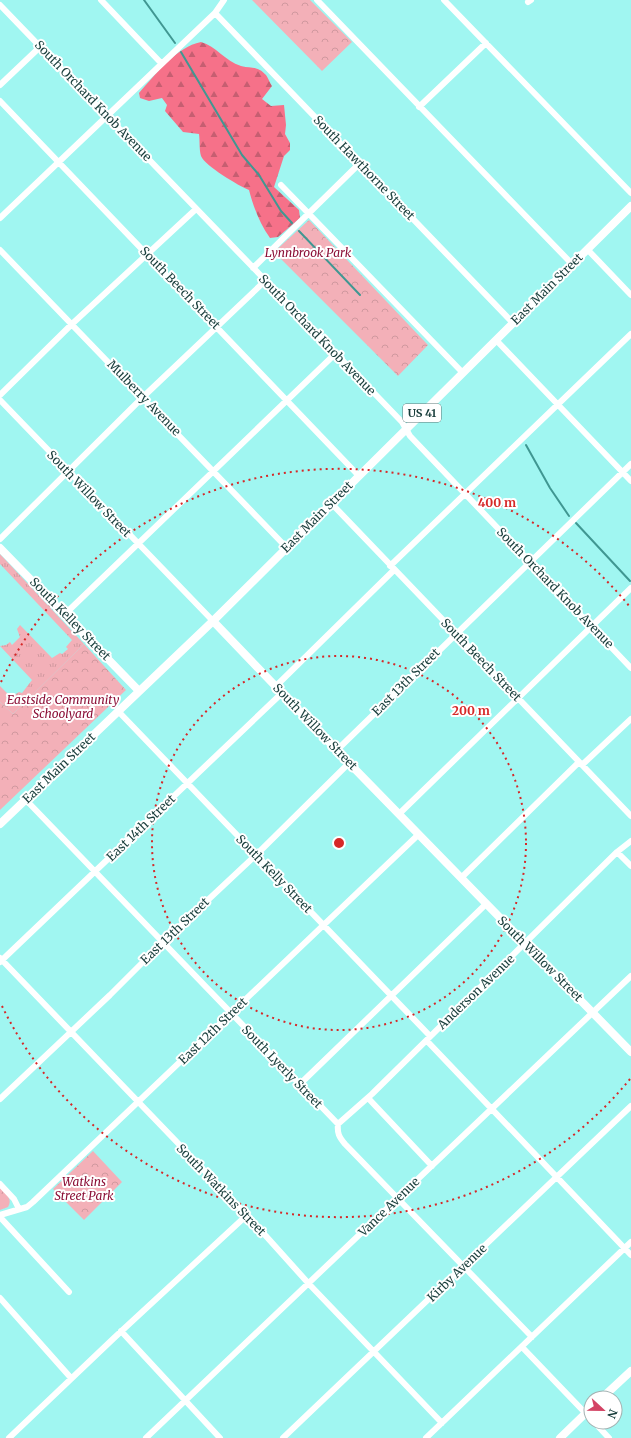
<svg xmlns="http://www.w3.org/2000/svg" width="631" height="1438" font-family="Merriweather,serif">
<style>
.grass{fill:url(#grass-tufts)}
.forest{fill:url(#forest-firs)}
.park{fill:url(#park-crowns)}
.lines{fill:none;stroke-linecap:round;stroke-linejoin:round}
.stream{stroke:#409792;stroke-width:2}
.minor{stroke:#fff;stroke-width:6}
.major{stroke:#fff;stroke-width:8}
.ring{fill:none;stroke:#d62828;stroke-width:2;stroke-dasharray:2 4}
.labels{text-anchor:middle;stroke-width:4;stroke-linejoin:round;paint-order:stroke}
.shield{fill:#fff;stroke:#5d7776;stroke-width:1}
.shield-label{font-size:11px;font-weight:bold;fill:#183d3b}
.street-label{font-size:12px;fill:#183d3b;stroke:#fff}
.park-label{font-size:12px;font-style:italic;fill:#8c1037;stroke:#fff}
.centre{fill:#d62828;stroke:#fff;stroke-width:2}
.ring-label{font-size:12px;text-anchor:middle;font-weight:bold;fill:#d62828;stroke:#fff;stroke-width:4;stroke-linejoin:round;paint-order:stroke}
</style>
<defs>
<pattern id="grass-tufts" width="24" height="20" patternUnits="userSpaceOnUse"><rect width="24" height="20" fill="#f3b0b8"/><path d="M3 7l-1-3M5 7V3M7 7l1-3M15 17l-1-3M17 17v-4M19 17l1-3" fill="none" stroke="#d0989f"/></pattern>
<pattern id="forest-firs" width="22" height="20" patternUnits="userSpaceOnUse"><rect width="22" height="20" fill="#f67189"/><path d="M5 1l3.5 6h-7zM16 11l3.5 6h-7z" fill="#c65e71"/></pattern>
<pattern id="park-crowns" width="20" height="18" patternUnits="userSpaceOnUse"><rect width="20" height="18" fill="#f3b0b8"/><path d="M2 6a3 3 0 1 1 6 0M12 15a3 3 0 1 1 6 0" fill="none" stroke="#d0989f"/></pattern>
</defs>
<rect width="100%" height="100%" fill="#a0f6f1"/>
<!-- grass -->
<path class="grass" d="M0 554 84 644 13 714 0 702V686L11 697 19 692 22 693 32 680 0 646 6 645 10 642 12 645 20 637 17 629 20 625 52 658 60 653 62 654 68 649 66 647 72 640 0 564Z"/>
<!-- forest -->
<path class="forest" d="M201 42C216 46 225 61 241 66 251 69 257 65 266 75 268 78 270 83 272 86L262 99 271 106 284 105 286 125 285 134 290 143V150L284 156 274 187 299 210 300 218 278 237 270 238C260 224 253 206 249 190 239 186 205 166 201 156 199 149 200 141 199 134L183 132 165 111 167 105 162 98 149 101 140 98 139 93C156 74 176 47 201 42Z"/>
<!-- park -->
<path class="park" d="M252 0H310L352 42 322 71Z
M309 220 428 345 398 376 274 252Z
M84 644 126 690 0 810V702L13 714Z
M93 1151 122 1182 84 1220 53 1189Z
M0 1187C6 1193 13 1199 8 1207L0 1210Z"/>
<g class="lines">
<!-- stream -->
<path class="stream" d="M144 0 175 43
M181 52 242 155 259 175 281 211 292 223
M299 231 360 295
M526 445 550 488 569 516
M576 523 630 581"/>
<!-- minor -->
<path class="minor" d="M101 0 161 63
M317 0 572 264
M444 0 631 193
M528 2 531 0
M0 5 402 422 410 436 631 668
M215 13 513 323
M0 85 41 46
M0 101 359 476
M419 107 486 43
M281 185 463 373
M0 218 215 13 224 0
M587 249 631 295
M0 250 287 548
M253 268 359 164
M496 340 631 481
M0 395 72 324 196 209
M0 400 213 621
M331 503 631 816
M0 539 143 397 265 281
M390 566 631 334
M64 615 335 354
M276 686 394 570
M118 711 430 1036
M337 750 631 464
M582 765 631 719
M26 800 338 1124C337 1133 339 1137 345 1144L532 1337
M399 814 631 588
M617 852 631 866
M461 878 579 762
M0 958 247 1215 309 1284 442 1423
M0 962 282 693
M427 1041 631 1255
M299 1085 486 904
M368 1098 432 1166
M0 1099 110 995 162 943 256 855 349 763
M338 1124 372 1094 617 852 631 841
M0 1184 14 1199 19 1209
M0 1215 27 1207 33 1202 419 834
M0 1217 69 1292
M0 1298 71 1378
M121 1331 220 1438
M522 1347 591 1419
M594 1422 609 1438
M9 1438 114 1338 247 1215
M146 1438 631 976
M283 1438 631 1106
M426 1438 631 1242"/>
<!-- major -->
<path class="major" d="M0 548 139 691
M213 621 349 763 631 1052
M0 824 213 621 631 206
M602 1398 631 1371
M560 1438 591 1408"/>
</g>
<!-- distance rings -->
<g class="ring">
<circle cx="339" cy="843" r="187"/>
<path d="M630 1079A375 375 0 0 1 1 1004M1 682A375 375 0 0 1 630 607"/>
</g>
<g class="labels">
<!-- shield labels -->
<rect class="shield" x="403" y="404" width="38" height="18" rx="3"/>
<g class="shield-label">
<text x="422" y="417">US 41</text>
</g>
<!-- street labels -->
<g class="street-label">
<text transform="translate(93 101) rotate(46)" y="4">South Orchard Knob Avenue</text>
<text transform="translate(364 168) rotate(46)" y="4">South Hawthorne Street</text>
<text transform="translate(180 288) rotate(46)" y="4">South Beech Street</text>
<text transform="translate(547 289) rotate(-45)" y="4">East Main Street</text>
<text transform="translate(317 335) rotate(46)" y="4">South Orchard Knob Avenue</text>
<text transform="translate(144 398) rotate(46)" y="4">Mulberry Avenue</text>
<text transform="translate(89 494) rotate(46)" y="4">South Willow Street</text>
<text transform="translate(317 517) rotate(-45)" y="4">East Main Street</text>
<text transform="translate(555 588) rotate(46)" y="4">South Orchard Knob Avenue</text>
<text transform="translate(70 619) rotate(46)" y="4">South Kelley Street</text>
<text transform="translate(481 660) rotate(46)" y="4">South Beech Street</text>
<text transform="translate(406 682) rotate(-45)" y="4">East 13th Street</text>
<text transform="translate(315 727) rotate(46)" y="4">South Willow Street</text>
<text transform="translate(59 768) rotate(-44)" y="4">East Main Street</text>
<text transform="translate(141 828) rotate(-44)" y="4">East 14th Street</text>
<text transform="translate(274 874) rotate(46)" y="4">South Kelly Street</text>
<text transform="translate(175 931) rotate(-44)" y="4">East 13th Street</text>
<text transform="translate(540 959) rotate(45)" y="4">South Willow Street</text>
<text transform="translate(476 992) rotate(-44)" y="4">Anderson Avenue</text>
<text transform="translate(213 1031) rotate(-44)" y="4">East 12th Street</text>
<text transform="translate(282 1067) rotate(46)" y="4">South Lyerly Street</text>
<text transform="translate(221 1190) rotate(46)" y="4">South Watkins Street</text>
<text transform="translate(389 1207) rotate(-44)" y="4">Vance Avenue</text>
<text transform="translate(457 1273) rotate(-44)" y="4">Kirby Avenue</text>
</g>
<!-- park labels -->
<g class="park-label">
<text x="308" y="257">Lynnbrook Park</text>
<text x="63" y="704">Eastside Community<tspan x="63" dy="14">Schoolyard</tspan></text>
<text x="84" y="1186">Watkins<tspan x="84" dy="14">Street Park</tspan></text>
</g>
</g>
<circle cx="339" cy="843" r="6" class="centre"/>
<g class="ring-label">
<text x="497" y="507">400 m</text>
<text x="471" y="715">200 m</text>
</g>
<!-- north arrow -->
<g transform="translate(603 1410) rotate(112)"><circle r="19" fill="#ffffff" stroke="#a3b1b1"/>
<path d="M0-3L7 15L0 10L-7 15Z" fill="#d34364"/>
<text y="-6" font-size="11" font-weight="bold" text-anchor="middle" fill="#183d3b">N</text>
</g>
</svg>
